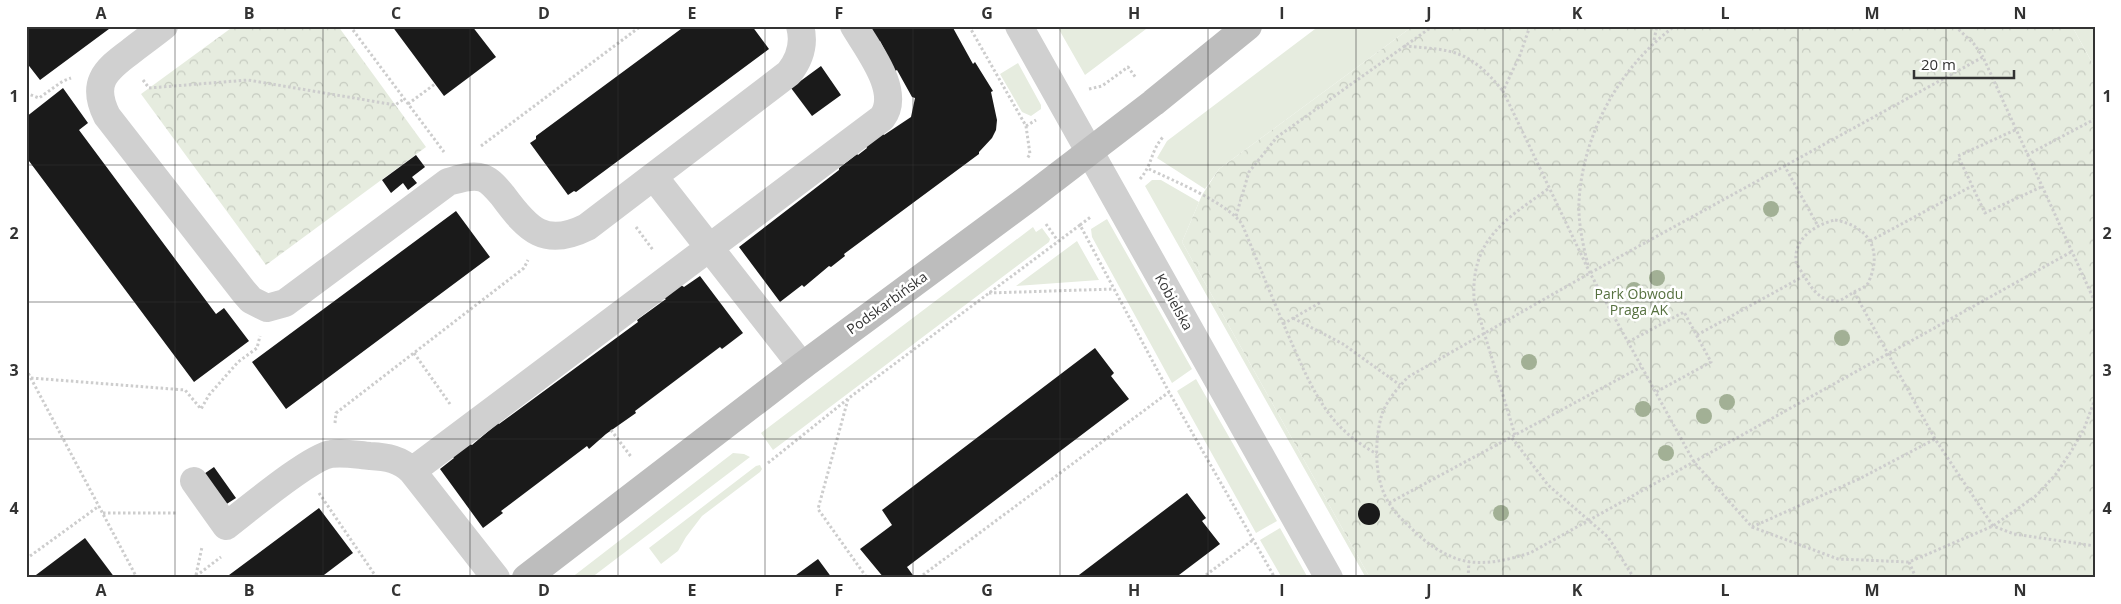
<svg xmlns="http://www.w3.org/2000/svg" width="2121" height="604" font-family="'Open Sans',sans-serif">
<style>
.grass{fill:#e6ecdf}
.forest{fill:url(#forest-crowns)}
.building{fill:#1a1a1a}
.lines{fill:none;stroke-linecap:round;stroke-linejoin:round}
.path{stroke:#cdcdcd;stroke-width:3;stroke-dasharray:2.5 2.5;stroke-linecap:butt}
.street{stroke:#d0d0d0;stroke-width:28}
.secondary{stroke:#bdbdbd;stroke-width:28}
.tree{fill:#a2b095}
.grid{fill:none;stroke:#333;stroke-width:1;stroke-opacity:0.55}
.labels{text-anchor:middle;stroke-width:5;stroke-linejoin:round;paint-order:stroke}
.park-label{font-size:14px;fill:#56703f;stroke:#fff}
.street-label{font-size:14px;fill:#333;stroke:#fff}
.neatline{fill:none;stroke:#333;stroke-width:2}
.grid-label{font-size:16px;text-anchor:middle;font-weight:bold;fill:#333}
</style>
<defs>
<pattern id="forest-crowns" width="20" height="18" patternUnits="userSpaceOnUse" patternTransform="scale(1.25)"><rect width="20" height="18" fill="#e6ecdf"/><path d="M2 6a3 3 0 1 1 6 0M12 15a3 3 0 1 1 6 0" fill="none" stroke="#c6cbc0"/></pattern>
</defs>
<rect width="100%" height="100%" fill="#fff"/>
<!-- grass -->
<path class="grass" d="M1057 26H1150L1085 75Z
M1319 26H1413L1219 169 1205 189 1157 158 1167 141Z
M2072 26H2095V68Z
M1018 63 1041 105V109L1031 116 1022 112 1000 74Z
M1152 180H1161L1199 202 1182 242 1370 578H1366L1145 186Z
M1107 219 1192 369 1172 383 1092 237 1091 229Z
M1033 227 1036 232 1042 228 1050 239 1049 242 773 450 761 433Z
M1077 241 1099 280 1016 286Z
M1196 379 1277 521 1256 533 1177 391Z
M733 453 744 454 750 457 591 578H571Z
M760 465 762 469 760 472 702 516 686 537 678 551 661 564 649 548 756 466Z
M1280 528 1308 578H1282L1260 540Z"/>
<!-- forest -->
<path class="forest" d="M234 26H338L426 147 266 265 141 94Z
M1413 26H2072L2095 68V578H1370L1182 242 1202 195 1219 169Z"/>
<!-- building -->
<path class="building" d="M26 26H113L40 80 26 62Z
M392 26H472L496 57 444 96Z
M685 26H752L769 49 576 192 574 191 568 195 530 143 536 139V136Z
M870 26H952L973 64 975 62 993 91 991 92 997 120 996 130 992 138 979 152V154L844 254 845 256 831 267 829 266 804 287 802 285 780 302 739 247 839 170V168L857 154 858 155 867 148 866 146 883 134 884 135 911 117 915 98 912 97 897 70 895 71 880 41 879 42Z
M821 66 841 95 812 116 791 88Z
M63 88 88 123 79 130 216 314 224 308 249 341 194 382 26 157V117Z
M416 155 425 167 412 177 417 183 408 190 403 183 391 193 382 180Z
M456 211 490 257 286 409 252 362Z
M700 276 743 333 722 349 720 347 635 411 636 413 606 434 589 449 587 446 501 511 503 513 483 528 440 469 454 458 453 457 470 444 472 445 498 423 499 424 638 322 637 320 666 299 664 298 681 285 684 287Z
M1095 348 1114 373 1111 376 1129 399 907 567 915 578H884L860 549 892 525 882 510Z
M214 467 236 498 222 507 201 476Z
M1187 493 1206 518 1202 521 1220 544 1175 578H1075Z
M1358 514a11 11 0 1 1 22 0a11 11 0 1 1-22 0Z
M319 508 353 553 320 578H225Z
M85 538 115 578H32Z
M818 559 832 578H792Z"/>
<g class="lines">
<!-- path -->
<path class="path" d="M350 26 444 152
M969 26 1026 126 1030 154 1027 159
M1530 26 1520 55 1503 91 1590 273 1694 462 1752 527 1838 559 1909 562 1993 526 2037 495 2056 474 2072 450 2084 429 2095 399
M1955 26 1974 44 1983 57
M1654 40 1657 26
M1404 46C1455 50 1469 50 1503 91
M143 80 149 88 248 80 395 105 404 99
M1089 89 1102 86 1128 67 1136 78
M26 93 39 98 63 81 71 78
M408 104 435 84
M1026 126 1036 120
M2015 130 1958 156 1985 213 2041 187
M481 146 641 26
M2027 155 2095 119
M1784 165 1818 226
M1149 169C1174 181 1226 202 1242 224 1257 260 1271 295 1286 330 1299 359 1311 390 1330 415 1343 432 1359 444 1377 454
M1140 179C1153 164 1150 152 1163 137
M1236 216 1249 172 1277 137 1433 26
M1835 220C1868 226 1883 249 1869 281 1867 287 1860 289 1854 292 1849 295 1843 300 1837 301 1821 301 1812 290 1805 277 1802 272 1797 266 1796 261 1794 238 1815 225 1835 220Z
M1046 224 1058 241
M1080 225 1092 216
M636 227 653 250
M1870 241 1972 186
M2071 252 1530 553C1510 559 1492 564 1471 562 1451 560 1428 545 1415 532 1406 523 1395 514 1389 503 1374 480 1374 441 1382 414 1387 400 1398 388 1408 377L1590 273 1983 57 2095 302
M1588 265C1583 245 1578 223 1579 201 1583 133 1620 66 1675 26
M1854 292 1935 439 1993 526 2014 534 2095 546
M989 293 1114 289
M1293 318 1343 344 1400 385
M1283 324 1321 302
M1697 335 1804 276
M1628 342 1684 312 1711 362 1656 392
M414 353 450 404
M26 369 137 578
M31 378 185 390 201 409 209 395 238 362 257 348 260 336
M848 399 818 509 867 578
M335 423 336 413 524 268 528 260
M611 430 632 458
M1515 435 1474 299C1471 239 1505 220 1548 189
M1512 438 1548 485 1608 537 1634 578
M768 463 849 398 1080 225 1169 392 1275 578
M319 493 377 578
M1389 503 1641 367
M103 513H178
M1752 527 1861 478 1935 439
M26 559 99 506
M1909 562 1916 578
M196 575 202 547
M923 575 1169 392
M196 576 221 557
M1202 578 1253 540
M1468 578 1469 562"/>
<!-- street -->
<path class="street" d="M164 26C153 35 141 43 130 52 104 71 91 84 107 116L244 292 251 300 267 308 285 303 448 182C459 179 472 174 483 178 491 181 498 190 503 196 528 230 545 248 587 227L789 73C800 59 805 44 800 26
M1019 26 1329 578
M654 177 802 366
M412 471 882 118C902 92 868 50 854 26
M194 481 226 526C247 510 310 457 331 454 343 452 358 455 370 456 387 457 400 459 412 471L496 578"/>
<!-- secondary -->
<path class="secondary" d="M526 578 802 366 1029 198 1153 103 1248 26"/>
</g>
<!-- trees -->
<g class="tree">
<circle cx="1771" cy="209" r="8"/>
<circle cx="1657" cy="278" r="8"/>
<circle cx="1634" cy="290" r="8"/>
<circle cx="1842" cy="338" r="8"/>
<circle cx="1529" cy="362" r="8"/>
<circle cx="1727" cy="402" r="8"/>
<circle cx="1643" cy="409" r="8"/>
<circle cx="1704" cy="416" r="8"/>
<circle cx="1666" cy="453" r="8"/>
<circle cx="1501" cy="513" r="8"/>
</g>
<!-- grid -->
<path class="grid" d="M175 26V578M323 26V578M470 26V578M618 26V578M765 26V578M913 26V578M1060 26V578M1208 26V578M1356 26V578M1503 26V578M1651 26V578M1798 26V578M1946 26V578M26 165H2095M26 302H2095M26 439H2095"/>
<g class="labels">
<!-- park labels -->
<g class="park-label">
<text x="1639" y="299">Park Obwodu<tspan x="1639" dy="16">Praga AK</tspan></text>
</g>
<!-- street labels -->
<g class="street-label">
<text transform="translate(1174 302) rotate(61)" y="5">Kobielska</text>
<text transform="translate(887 303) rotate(-36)" y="5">Podskarbińska</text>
</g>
</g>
<!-- border -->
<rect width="2121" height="604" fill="none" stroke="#ffffff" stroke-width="55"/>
<!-- scale -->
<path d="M1914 70v8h100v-8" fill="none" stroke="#333333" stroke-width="2.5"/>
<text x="1921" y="70" font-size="15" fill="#333333" stroke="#ffffff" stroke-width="4" paint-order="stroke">20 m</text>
<rect x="28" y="28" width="2066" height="548" class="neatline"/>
<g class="grid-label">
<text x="101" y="19">A</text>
<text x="249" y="19">B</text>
<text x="396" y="19">C</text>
<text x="544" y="19">D</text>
<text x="692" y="19">E</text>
<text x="839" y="19">F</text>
<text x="987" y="19">G</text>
<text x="1134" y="19">H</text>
<text x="1282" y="19">I</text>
<text x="1429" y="19">J</text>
<text x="1577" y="19">K</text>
<text x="1725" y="19">L</text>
<text x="1872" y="19">M</text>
<text x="2020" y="19">N</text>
<text x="14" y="102">1</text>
<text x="2107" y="102">1</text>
<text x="14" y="239">2</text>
<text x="2107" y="239">2</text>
<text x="14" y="376">3</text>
<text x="2107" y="376">3</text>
<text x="14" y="514">4</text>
<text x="2107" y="514">4</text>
<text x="101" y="596">A</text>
<text x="249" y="596">B</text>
<text x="396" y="596">C</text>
<text x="544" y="596">D</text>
<text x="692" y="596">E</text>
<text x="839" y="596">F</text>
<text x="987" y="596">G</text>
<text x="1134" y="596">H</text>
<text x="1282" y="596">I</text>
<text x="1429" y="596">J</text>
<text x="1577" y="596">K</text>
<text x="1725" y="596">L</text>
<text x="1872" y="596">M</text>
<text x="2020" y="596">N</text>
</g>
</svg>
